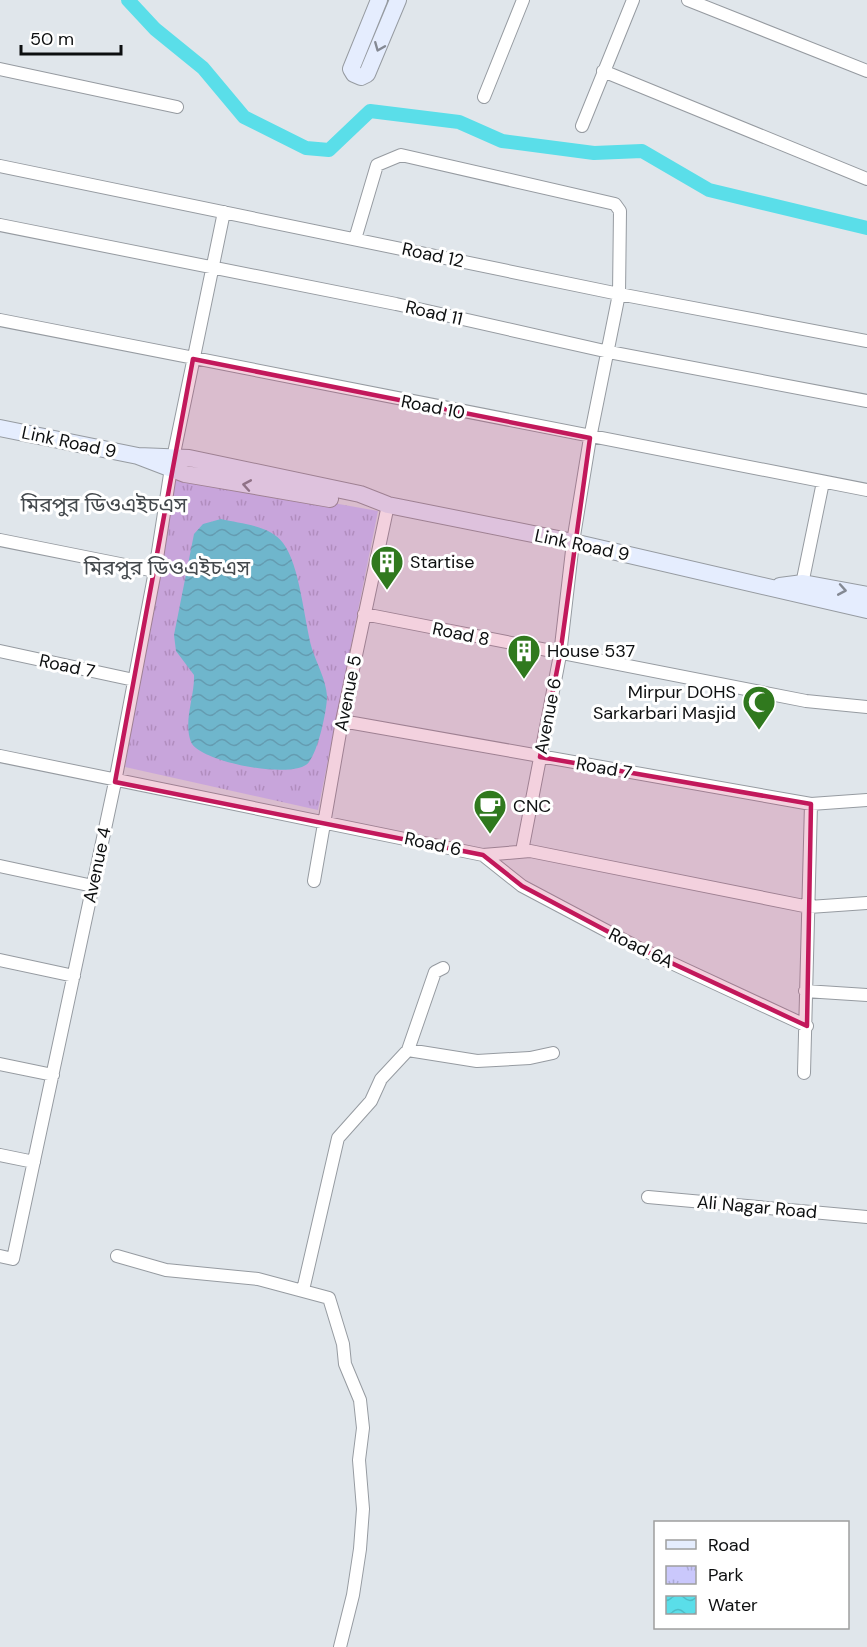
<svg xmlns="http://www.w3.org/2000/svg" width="867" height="1647" font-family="'DM Sans','Noto Sans Bengali',sans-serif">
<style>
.park{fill:url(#park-tufts)}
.water{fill:url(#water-waves)}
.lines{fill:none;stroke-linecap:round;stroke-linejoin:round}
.canal{stroke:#5adee9;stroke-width:14}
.street-casing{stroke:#969ba1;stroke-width:14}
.secondary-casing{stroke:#969ba1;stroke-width:18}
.street{stroke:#fff;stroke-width:12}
.secondary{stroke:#e5edfe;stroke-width:16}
.oneway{stroke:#848993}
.marked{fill:#c2185b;fill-opacity:0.2;stroke:#c2185b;stroke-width:4.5;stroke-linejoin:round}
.labels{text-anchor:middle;stroke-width:6;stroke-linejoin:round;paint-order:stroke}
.street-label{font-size:18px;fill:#0d0f10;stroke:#fff}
.poi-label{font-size:18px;fill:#0d0f10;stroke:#fff;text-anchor:start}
.quarter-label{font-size:21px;fill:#44494d;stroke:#fff}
</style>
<defs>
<pattern id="park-tufts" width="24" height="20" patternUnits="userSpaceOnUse" patternTransform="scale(1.5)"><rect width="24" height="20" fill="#cac8fc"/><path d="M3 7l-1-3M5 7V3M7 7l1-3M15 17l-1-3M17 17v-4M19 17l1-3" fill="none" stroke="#acabd7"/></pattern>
<pattern id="water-waves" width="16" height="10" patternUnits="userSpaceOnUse" patternTransform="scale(1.5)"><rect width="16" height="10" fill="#5adee9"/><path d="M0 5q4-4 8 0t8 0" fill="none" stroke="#4dbdc7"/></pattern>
</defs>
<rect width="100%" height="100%" fill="#e0e6eb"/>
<!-- park -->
<path class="park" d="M175 475 378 511 318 810 125 767Z"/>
<!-- water -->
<path class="water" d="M221 519C241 524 270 525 283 543 300 565 304 620 312 649 317 664 326 680 327 696 327 711 318 751 309 762 296 781 199 762 191 742 183 721 195 696 194 675L176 651 174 635 194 534 203 524Z"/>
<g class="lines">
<!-- canal -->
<path class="canal" d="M128 0 155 29 203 68 244 117 306 148 329 150 370 111 459 122 502 141 594 153 642 151 709 190 867 228"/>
<!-- street casing -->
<g class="street-casing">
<path id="street" d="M688 0 867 71
M0 69 177 107
M603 71 867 179
M484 97 523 0
M582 126 633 0
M0 166 619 294 867 341
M0 225 396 304 609 352 867 401
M355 239 377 165 401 155 615 204 620 211 619 294 590 438 573 542 560 655 522 851
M0 320 867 490
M0 540 155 571
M801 589 823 482
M364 614 806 701 867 707
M0 651 134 680
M342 721 811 804 867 800
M0 756 483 855 530 851 809 907 867 903
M483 855 522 886 637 947 807 1026
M0 866 93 886
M314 881 342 721 388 505
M0 960 74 976
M805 991 867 995
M408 1050 435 972 443 968
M0 1064 53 1075
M804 1073 811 804
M0 1155 34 1162
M648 1197 867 1217
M0 1256 13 1259 115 782 155 571 171 468 224 212
M117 1256 166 1270 258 1279 329 1298 343 1344 345 1364 360 1400 363 1428 359 1460 363 1509 360 1549 353 1595 340 1647
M303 1290 338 1138 371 1101 381 1079 408 1050 477 1061 530 1058 553 1053"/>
</g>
<!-- secondary casing -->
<g class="secondary-casing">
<path id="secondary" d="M379 0 351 69 354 74 361 77 367 74 398 0
M0 428 138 456 185 474 330 499
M138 456 189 458 360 494 388 505 573 542 867 610
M780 586 803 583 867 595"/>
</g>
<!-- street -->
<use href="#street" class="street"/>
<!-- secondary -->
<use href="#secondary" class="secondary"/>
</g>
<!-- one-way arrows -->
<defs><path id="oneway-chevron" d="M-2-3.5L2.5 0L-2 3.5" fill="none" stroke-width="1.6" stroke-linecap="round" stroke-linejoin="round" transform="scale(1.5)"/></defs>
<g class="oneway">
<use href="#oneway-chevron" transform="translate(379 47) rotate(112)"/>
<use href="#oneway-chevron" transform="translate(247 485) rotate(-170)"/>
<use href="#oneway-chevron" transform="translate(842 590) rotate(10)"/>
</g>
<!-- marked area -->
<path class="marked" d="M193 359 590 438 560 655 540 757 811 804 807 1026 637 947 522 886 483 855 115 782Z"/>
<!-- icons -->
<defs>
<g id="building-pin" transform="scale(1.725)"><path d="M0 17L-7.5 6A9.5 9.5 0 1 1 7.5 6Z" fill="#30791e" stroke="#fff"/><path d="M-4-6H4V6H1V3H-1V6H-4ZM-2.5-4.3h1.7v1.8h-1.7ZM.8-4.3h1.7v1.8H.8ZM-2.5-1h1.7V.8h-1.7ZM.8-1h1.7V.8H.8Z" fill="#fff"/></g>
<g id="mosque-pin" transform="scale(1.725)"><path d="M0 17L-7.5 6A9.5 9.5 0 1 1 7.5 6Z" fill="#30791e" stroke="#fff"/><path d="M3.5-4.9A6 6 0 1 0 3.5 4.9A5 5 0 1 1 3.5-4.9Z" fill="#fff"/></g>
<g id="cafe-pin" transform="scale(1.725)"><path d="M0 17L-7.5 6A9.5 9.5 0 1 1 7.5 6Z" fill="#30791e" stroke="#fff"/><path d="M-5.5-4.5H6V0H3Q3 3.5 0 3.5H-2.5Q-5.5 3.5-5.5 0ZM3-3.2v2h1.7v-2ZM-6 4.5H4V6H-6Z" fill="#fff"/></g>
</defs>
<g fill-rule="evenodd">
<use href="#building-pin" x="387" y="562"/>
<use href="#building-pin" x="524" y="651"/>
<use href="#mosque-pin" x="759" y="702"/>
<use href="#cafe-pin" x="490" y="806"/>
</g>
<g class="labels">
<!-- street labels -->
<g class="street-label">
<text transform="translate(433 255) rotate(12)" y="6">Road 12</text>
<text transform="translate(434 313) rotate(13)" y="6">Road 11</text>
<text transform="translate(433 407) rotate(11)" y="6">Road 10</text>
<text transform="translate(69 442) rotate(12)" y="6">Link Road 9</text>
<text transform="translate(582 545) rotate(12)" y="6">Link Road 9</text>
<text transform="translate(461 634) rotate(12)" y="6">Road 8</text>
<text transform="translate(67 666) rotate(12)" y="6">Road 7</text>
<text transform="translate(348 693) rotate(-79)" y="6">Avenue 5</text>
<text transform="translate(548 716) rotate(-79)" y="6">Avenue 6</text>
<text transform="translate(604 768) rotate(10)" y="6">Road 7</text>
<text transform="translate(433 844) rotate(12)" y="6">Road 6</text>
<text transform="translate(97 865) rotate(-78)" y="6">Avenue 4</text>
<text transform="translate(641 948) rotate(26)" y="6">Road 6A</text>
<text transform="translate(757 1207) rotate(5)" y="6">Ali Nagar Road</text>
</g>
<!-- poi labels -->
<g class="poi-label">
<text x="410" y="568">Startise</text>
<text x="547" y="657">House 537</text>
<text x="736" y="698" text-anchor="end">Mirpur DOHS<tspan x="736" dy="21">Sarkarbari Masjid</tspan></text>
<text x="513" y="812">CNC</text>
</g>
<!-- quarter labels -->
<g class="quarter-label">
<text x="104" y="512">মিরপুর ডিওএইচএস</text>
<text x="167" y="575">মিরপুর ডিওএইচএস</text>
</g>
</g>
<!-- legend -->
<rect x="654" y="1521" width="195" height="108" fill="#ffffff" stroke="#9e9f9f" stroke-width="1.5"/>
<rect x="666" y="1540" width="30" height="9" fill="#e5edfe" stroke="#9e9f9f" stroke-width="1.5"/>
<text x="708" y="1551" font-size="18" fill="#0d0f10">Road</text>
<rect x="666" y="1566" width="30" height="18" fill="url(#park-tufts)" stroke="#9e9f9f" stroke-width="1.5"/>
<text x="708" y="1581" font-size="18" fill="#0d0f10">Park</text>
<rect x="666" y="1596" width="30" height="18" fill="url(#water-waves)" stroke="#9e9f9f" stroke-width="1.5"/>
<text x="708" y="1611" font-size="18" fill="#0d0f10">Water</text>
<!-- scale -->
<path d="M21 45v9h100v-9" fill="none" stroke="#0d0f10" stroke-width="3"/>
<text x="30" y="45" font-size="18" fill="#0d0f10" stroke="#ffffff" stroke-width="4.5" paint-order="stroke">50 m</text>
</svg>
